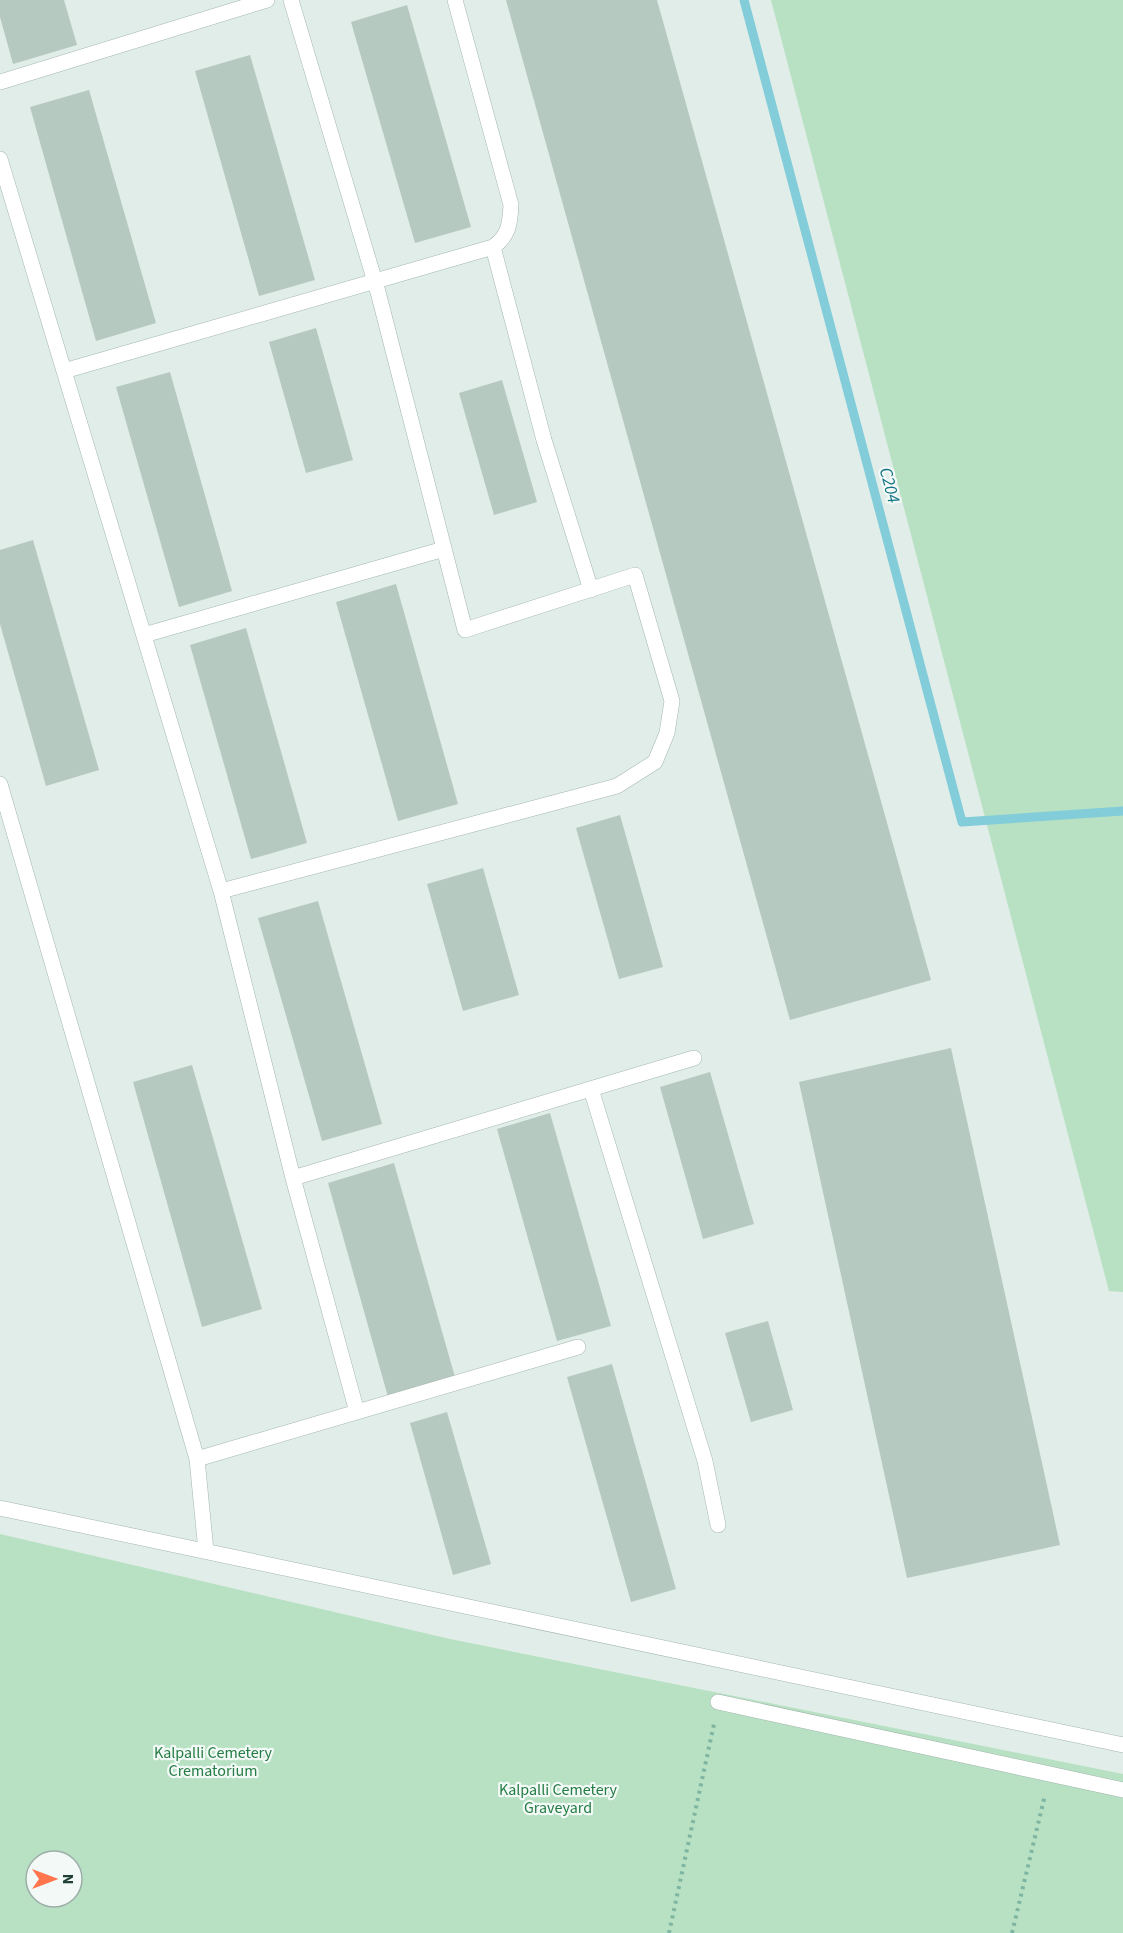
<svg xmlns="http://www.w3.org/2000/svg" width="1123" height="1933" font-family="'Source Sans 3',sans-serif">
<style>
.green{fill:#b7e1c2;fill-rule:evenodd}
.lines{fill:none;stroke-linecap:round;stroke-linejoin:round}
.stream{stroke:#82cdd9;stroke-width:9}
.building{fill:#b6c9c0}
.service-casing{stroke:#a3b6af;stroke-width:16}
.path{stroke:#7eb5a2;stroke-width:4;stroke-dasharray:3 4.5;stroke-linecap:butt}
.service{stroke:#fff;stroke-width:15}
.labels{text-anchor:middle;stroke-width:4.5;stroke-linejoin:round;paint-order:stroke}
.park-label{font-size:16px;fill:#247c44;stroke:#f2f9f6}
.water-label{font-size:18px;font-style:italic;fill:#127384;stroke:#f2f9f6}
</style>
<rect width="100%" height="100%" fill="#e1ede8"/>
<!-- green -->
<path class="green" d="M771 0H1123V1292L1109 1291Z
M0 1534 450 1639 1123 1774V1933H0ZM36 1861H72V1897H36Z"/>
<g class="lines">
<!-- stream -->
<path class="stream" d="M744 0 962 822 1123 811"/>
</g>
<!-- building -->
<path class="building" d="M0 0H64L77 45 13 64 0 17Z
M506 0H657L931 980 790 1020Z
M407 5 471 227 415 243 351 22Z
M250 55 315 280 259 296 195 71Z
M89 90 156 323 96 341 30 107Z
M316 328 353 460 306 473 269 342Z
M170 372 232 591 179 607 116 387Z
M502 380 537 502 494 515 459 393Z
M33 540 99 770 46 786 0 624V550Z
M396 584 458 804 398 821 336 602Z
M246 628 307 843 251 859 190 645Z
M620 815 663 967 619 979 576 828Z
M483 868 519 995 463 1011 427 884Z
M318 901 382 1124 322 1141 258 918Z
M951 1048 1060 1545 907 1578 799 1082Z
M192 1065 262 1309 202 1327 133 1082Z
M710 1072 754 1224 703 1239 660 1087Z
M550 1113 611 1326 557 1341 497 1129Z
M394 1163 455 1377 388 1397 328 1183Z
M768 1321 793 1410 751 1422 725 1333Z
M612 1364 676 1589 631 1602 567 1377Z
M447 1412 491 1564 453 1575 410 1423Z"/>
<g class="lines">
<!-- service casing -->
<g class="service-casing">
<path id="service" d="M291 0 378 292 465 630 635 575 672 701 667 733 655 762 617 786 221 891 293 1178 357 1412
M0 82 267 0
M0 159 221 891
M493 247 544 440 591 590
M64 371 493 247C509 236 510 223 511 205L455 0
M144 635 444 549
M0 784 197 1459 578 1347
M591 1089 705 1461 718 1525
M293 1178 694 1058
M197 1459 206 1551
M0 1508 1123 1745
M718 1702 1123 1790"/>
</g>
<!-- path -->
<path class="path" d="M669 1933 714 1724
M1012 1933 1045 1795"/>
<!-- service -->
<use href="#service" class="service"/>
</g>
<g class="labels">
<!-- park labels -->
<g class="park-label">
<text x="213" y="1758">Kalpalli Cemetery<tspan x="213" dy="18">Crematorium</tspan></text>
<text x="558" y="1795">Kalpalli Cemetery<tspan x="558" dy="18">Graveyard</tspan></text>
</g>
<!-- water labels -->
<g class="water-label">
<text transform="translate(890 485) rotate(75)" y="6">C204</text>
</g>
</g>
<!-- north arrow -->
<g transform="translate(54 1879) rotate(90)"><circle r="28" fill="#f2f9f6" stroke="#9eafaa" stroke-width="1.5"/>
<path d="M0-4.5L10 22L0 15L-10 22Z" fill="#ff754d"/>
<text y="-9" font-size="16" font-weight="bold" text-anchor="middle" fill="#1f4037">N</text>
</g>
</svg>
